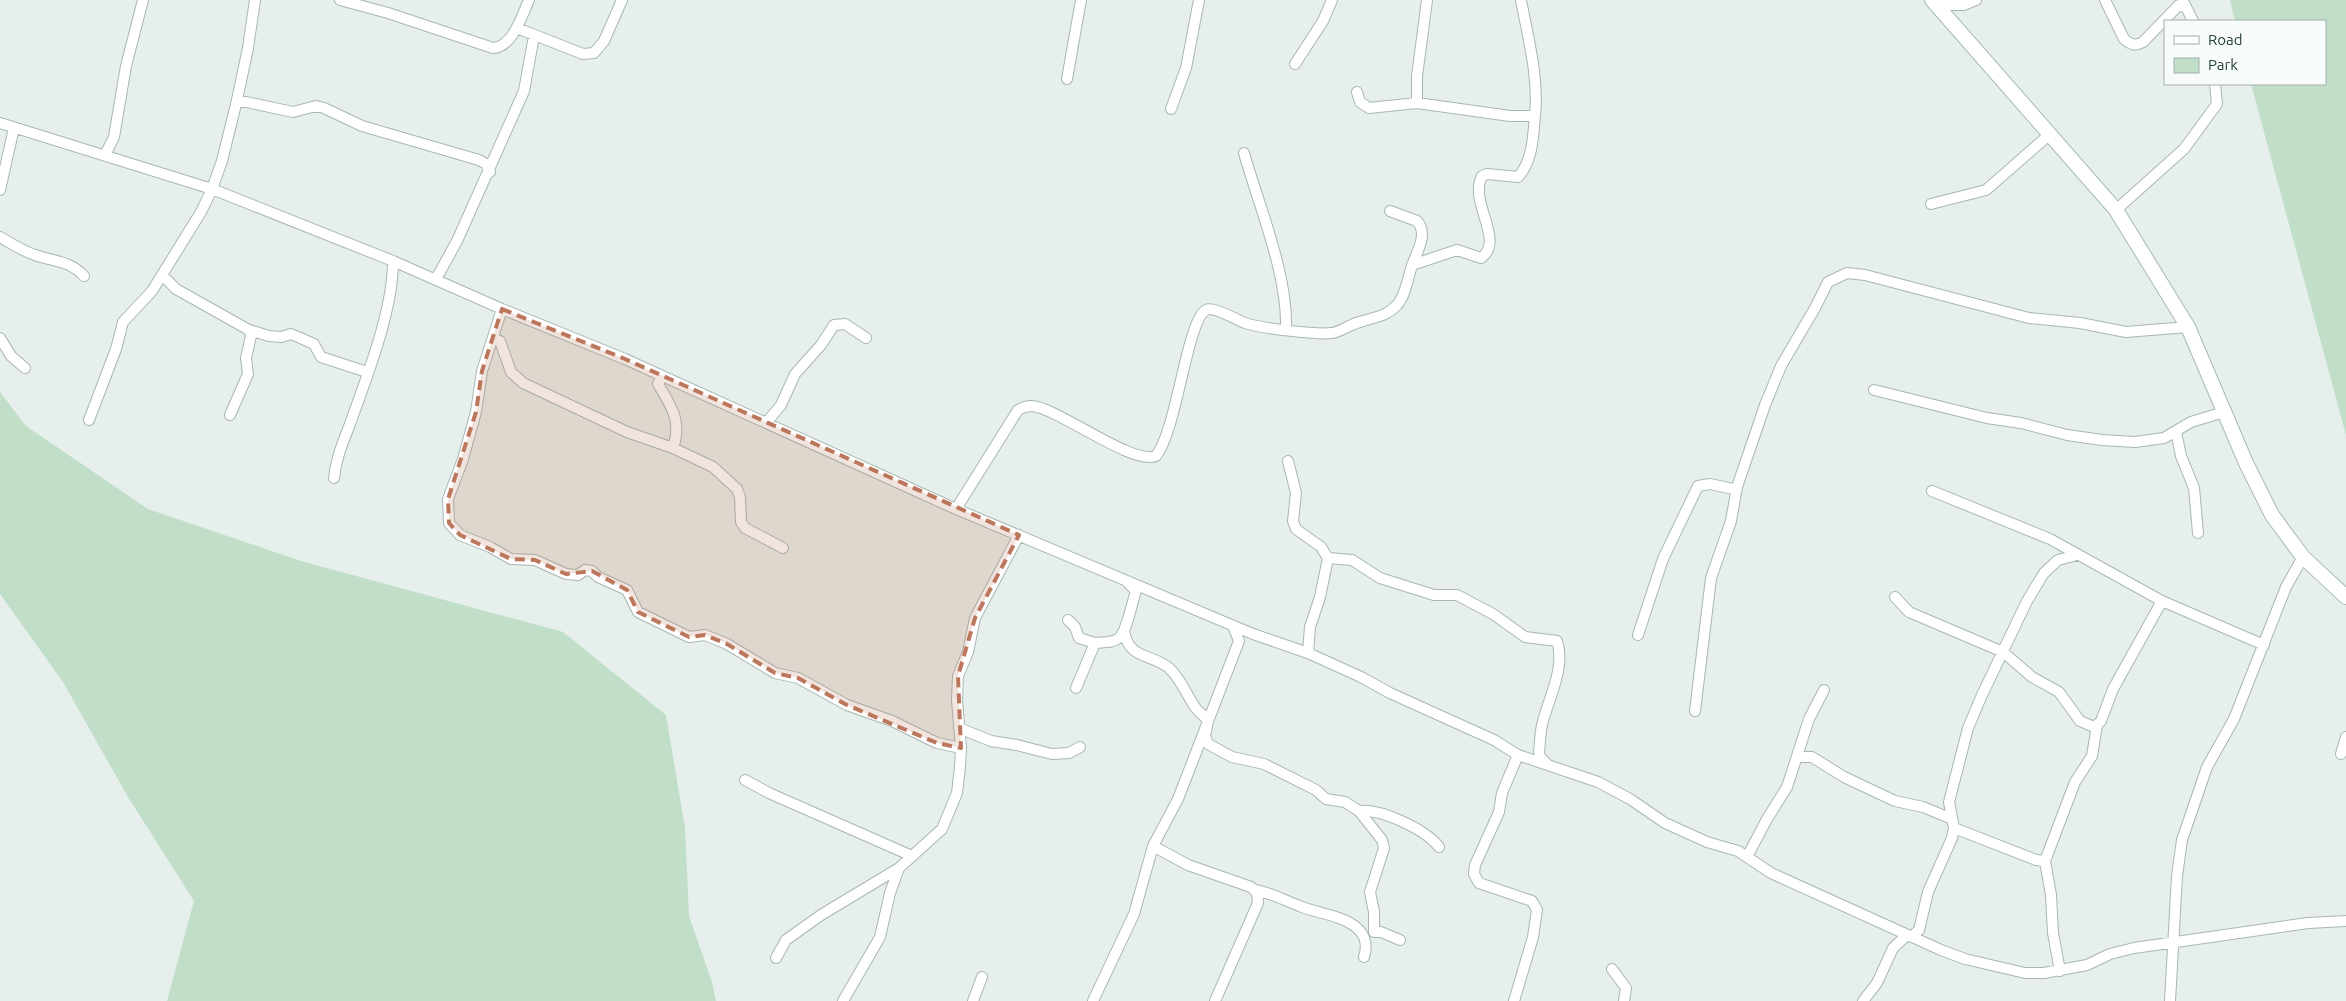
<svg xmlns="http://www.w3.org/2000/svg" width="2346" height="1001" font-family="Ubuntu,sans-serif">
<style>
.green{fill:#c1dec9}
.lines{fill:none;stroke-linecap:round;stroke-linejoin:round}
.street-casing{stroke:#a8b7b2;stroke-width:12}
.secondary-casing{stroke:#a5bab3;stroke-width:16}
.street{stroke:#fff;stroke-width:10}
.secondary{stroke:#fff;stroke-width:14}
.marked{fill:#bb765b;fill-opacity:0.2;stroke:#bb765b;stroke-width:4;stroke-dasharray:10 6;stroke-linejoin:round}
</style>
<rect width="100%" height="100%" fill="#e6efeb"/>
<!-- green -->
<path class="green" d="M2230 0H2346V435L2251 84H2325V21H2235Z
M0 392 26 426 148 509 301 561 563 632 666 715 685 828 689 916 712 982 716 1001H167L194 901 128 797 63 682 0 594Z"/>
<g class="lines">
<!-- street casing -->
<g class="street-casing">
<path id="street" d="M340 0 388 13 493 48C513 47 522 15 529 0
M2105 0 2124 39C2131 45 2136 46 2143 42L2179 5 2184 6
M2183 1 2193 21
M1936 5H1964L1976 0
M517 28 583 54 594 53 604 41 622 0
M1295 64 1323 21 1332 0
M1067 79 1081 0
M1357 92 1360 102 1369 108 1417 103 1510 116H1535C1539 77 1528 38 1521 0
M237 100 293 112 316 106 324 108 362 126 479 160 486 164 490 172
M1417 103V76L1427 0
M1171 109 1186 68 1199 0
M0 123 212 189 393 261 502 309 625 359 956 509 1253 634 1308 653 1361 677 1390 693 1494 740 1518 755 1598 782 1630 799 1665 823 1707 842 1738 851 1771 873 1941 950 1965 959 2025 973H2044L2087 965 2110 954 2134 948 2308 923 2346 921
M1244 153C1259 206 1288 275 1286 329
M105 155 114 137 126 66 143 0
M0 190 14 128
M1931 204 1986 190 2050 134
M2116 210 2184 149 2217 104 2215 84
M0 237C11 243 22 251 35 255 54 262 69 260 84 276
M1412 265 1457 250 1481 258C1506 241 1468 202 1482 176L1487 174 1518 177C1533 161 1533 136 1535 116
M162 275 176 289 249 330 251 336 246 358 248 374 230 415
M436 279 457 241 524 91 534 36
M502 309 482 371 476 412 463 459 448 499 449 523 460 535 490 547 511 559 535 560 566 574 578 575 585 570 592 571 598 577 627 590 638 612 689 637 705 635 727 644 775 673 798 678 847 705 892 721 937 743 961 748
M249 330 269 336 281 337 291 334 298 337 314 344 321 357 367 372
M0 338 11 356 25 368
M493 339 500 341 511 372 523 383 627 432 673 448 713 467 737 489 740 497 741 522 745 528 783 548
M661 377 658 384C672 407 682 422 673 448
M1874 390 1987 418 2021 423 2067 435 2102 440 2135 442 2164 438 2191 422 2224 412
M89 420 116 349 123 322 152 291 201 212 212 189 222 161 237 100 248 48 255 0
M766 423 781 405 795 374 821 345 834 325 845 324 866 338
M2176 432 2181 456 2194 488 2198 533
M1288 461 1296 493 1293 521 1296 529 1321 547 1328 558 1320 597 1310 627 1308 653
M334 478C336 458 343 442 350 424 367 376 393 311 393 261
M1932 491 2050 539 2162 601 2264 645
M956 509 1018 410C1023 407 1026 406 1032 406 1058 408 1133 466 1156 456 1177 430 1187 320 1206 310 1213 306 1237 320 1245 323 1259 328 1317 335 1332 333 1341 332 1350 324 1360 322 1374 317 1386 317 1397 305 1406 296 1408 275 1413 263 1418 250 1428 233 1417 221L1390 211
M1328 558 1352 560 1380 578 1434 595H1457L1493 614 1525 637 1557 641C1566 668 1548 699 1542 725 1540 734 1540 744 1539 752L1540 757 1548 765
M1895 597 1909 612 2003 652 2032 677 2059 692 2080 721 2094 727 2101 721 2113 689 2162 601
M1068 620 1075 627 1079 638 1095 643
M1124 630C1128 660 1151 653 1169 668 1181 679 1186 694 1195 707 1198 712 1204 715 1208 721L1205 736 1208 744 1232 757 1264 764 1316 790 1326 799 1345 802 1359 811 1382 840 1384 848 1370 892 1374 912V932H1381L1400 940
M1638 635 1663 559 1698 486 1710 484 1733 489 1737 487 1765 405 1781 366 1815 308 1828 282 1847 273 1865 275 2029 318 2080 323 2126 332 2188 327
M1076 688 1095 643C1103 642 1113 643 1119 638 1127 631 1132 602 1136 591L1128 583
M1695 711 1711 578 1731 521 1737 487
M959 728 991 741 1017 745 1052 754 1069 753 1080 747
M2341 754 2346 737
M1799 757H1812L1844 777 1895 801 1923 807 1952 819
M745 780 769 793 912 856
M1359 811C1381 808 1426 830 1439 847
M1954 828 2036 860 2045 861
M1153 846 1188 865 1251 887 1257 893 1258 903 1215 1001
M1747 857 1767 819 1787 787 1809 719 1824 690
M1255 890C1272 893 1286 901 1302 907 1320 914 1347 916 1360 931 1366 938 1367 948 1364 957
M1911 937 1919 930 1928 892 1952 838 1954 828 1949 802 1968 728 1982 695 2027 601 2044 573 2058 560 2077 555
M776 958 786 940 821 915 899 868 942 829 957 793 960 767 961 748 957 700 958 676 968 652 975 618 1019 535
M1612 969 1626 988 1624 1001
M2060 971 2053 933 2051 895 2045 861 2075 782 2092 756 2097 725
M843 1001 880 937 890 893 899 868
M973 1001 982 977
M1093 1001 1134 914 1153 846 1178 799 1239 641 1233 626
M1514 1001 1533 937 1537 910 1532 901 1479 883 1474 874 1475 865 1499 812 1502 793 1518 755
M1863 1001 1877 983 1893 948 1907 935
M2170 1001 2177 876 2182 840 2207 767 2234 719 2286 587 2303 557"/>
</g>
<!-- secondary casing -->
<g class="secondary-casing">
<path id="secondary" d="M1932 0 2116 210 2188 327 2246 463 2272 515 2303 557 2346 597"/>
</g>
<!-- street -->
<use href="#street" class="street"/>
<!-- secondary -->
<use href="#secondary" class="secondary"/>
</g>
<!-- marked area -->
<path class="marked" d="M502 309 625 359 1019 535 975 618 958 676 961 748 937 743 847 705 798 678 775 673 727 644 705 635 689 637 638 612 627 590 592 571 566 574 535 560 511 559 460 535 449 523 448 499 476 412 482 371Z"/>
<!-- legend -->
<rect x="2164" y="20" width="162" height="65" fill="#f7fbf9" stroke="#a3b0ac"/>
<rect x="2174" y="36" width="25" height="8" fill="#ffffff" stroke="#a3b0ac"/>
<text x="2208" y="45" font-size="15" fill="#254039">Road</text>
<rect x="2174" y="58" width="25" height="15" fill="#c1dec9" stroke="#a3b0ac"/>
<text x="2208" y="70" font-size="15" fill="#254039">Park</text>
</svg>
